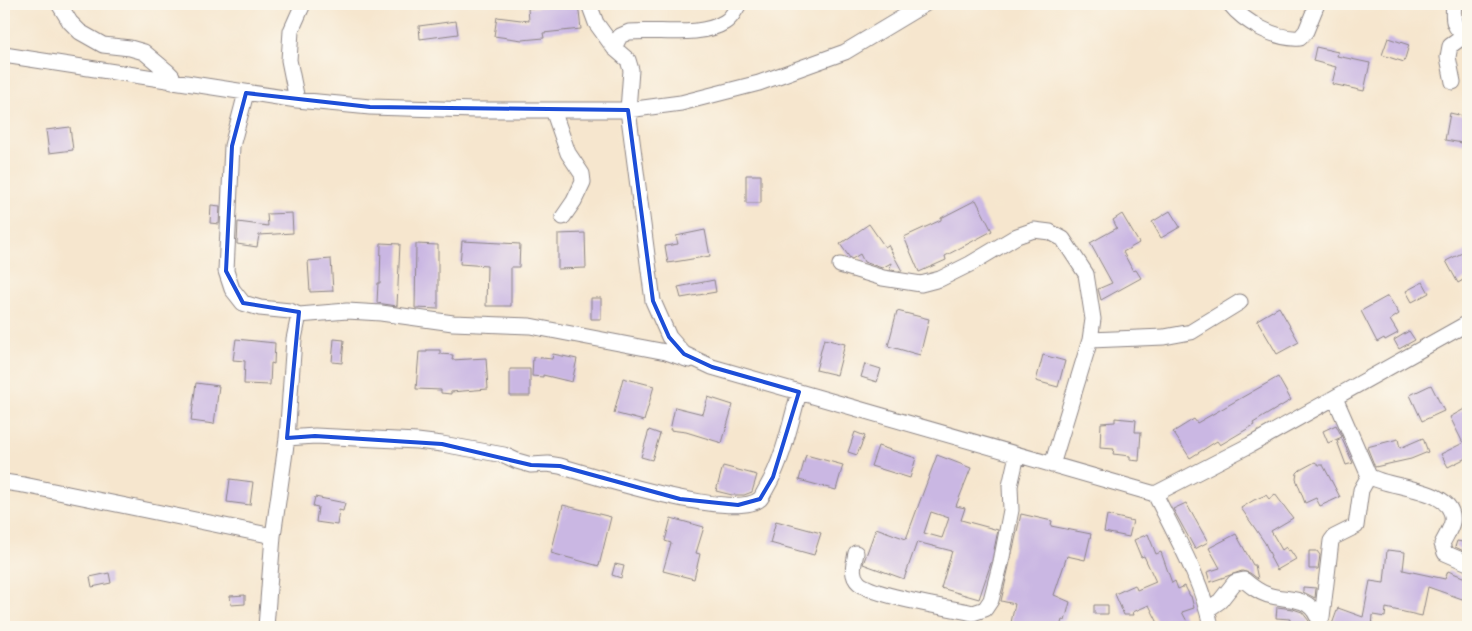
<svg xmlns="http://www.w3.org/2000/svg" width="1472" height="631" font-family="Kalam,sans-serif">
<style>
.building{fill:#cab7e3;fill-rule:evenodd}
.lines{fill:none;stroke-linecap:round;stroke-linejoin:round}
.minor-casing{stroke:#8c8484;stroke-width:17}
.minor{stroke:#fff;stroke-width:15}
.marked{fill:none;stroke:#1d4ed8;stroke-width:4;stroke-linejoin:round}
</style>
<rect width="100%" height="100%" fill="#fbf7ec"/>
<filter id="ink" filterUnits="userSpaceOnUse"><feTurbulence type="fractalNoise" baseFrequency=".02" numOctaves="2"/><feDisplacementMap in="SourceGraphic" scale="10" xChannelSelector="R" yChannelSelector="G"/><feConvolveMatrix kernelMatrix="1 2 1 2 8 2 1 2 1" color-interpolation-filters="sRGB"/></filter>
<filter id="wash" filterUnits="userSpaceOnUse"><feTurbulence type="fractalNoise" baseFrequency=".0096" numOctaves="4" result="noise"/><feDisplacementMap in="SourceGraphic" scale="20" xChannelSelector="R" yChannelSelector="G"/><feGaussianBlur stdDeviation="1.12" result="paint"/><feColorMatrix in="noise" values="0 0 0 0 0 0 0 0 0 0 0 0 0 0 0 0 0 1.4 0 .05"/><feComposite in="paint" operator="in"/></filter>
<g filter="url(#wash)">
<rect width="100%" height="100%" fill="#f6e6ce"/>
<g id="blocks">
<!-- building -->
<path class="building" d="M545 4H578L581 29 543 33 544 38 522 40 494 36 497 17 529 21 528 8 545 7Z
M456 21 458 34 420 39 419 26Z
M1388 38 1409 45 1404 62 1382 55Z
M1316 47 1338 52 1337 56 1370 63 1364 91 1332 84 1336 67 1313 61Z
M1450 113 1468 117V144L1445 140Z
M70 127 73 150 49 153 46 130Z
M746 175H761V203H746Z
M976 200 992 231 945 256 946 260 919 272 904 237 941 220V218Z
M211 205 220 206 219 224 210 223Z
M1170 211 1180 227 1161 238 1152 222Z
M292 213 293 233 259 235 257 247 237 244 238 222 268 226 267 214Z
M1122 214 1139 243 1123 252 1133 271 1136 270 1141 278 1101 300 1098 289 1112 283 1090 243 1117 228 1113 220Z
M869 224 885 247 888 245 902 271 890 270 891 263 882 268 864 262 860 254 852 259 850 258 840 244Z
M705 230 710 256 668 263 665 246 678 244 676 236Z
M585 233 586 268 558 269V234Z
M462 241 520 244 519 267H511V306H486L487 266 460 264Z
M381 243 400 244 397 306 377 303 378 283H380Z
M416 244 438 245V309L415 308Z
M1468 250V277L1458 283 1446 261Z
M331 259 333 291 310 292 308 261Z
M714 280 716 292 681 298 678 287Z
M1423 282 1429 293 1412 302 1406 291Z
M1388 296 1399 314 1390 320 1398 333 1385 340 1384 338 1377 342 1361 311Z
M591 298H601V319H591Z
M1279 307 1299 342 1277 354 1257 320Z
M897 311 929 319 920 355 888 346Z
M1409 331 1415 340 1399 349 1394 340Z
M236 339 275 343 274 364 271 363 270 385 244 384 245 361 233 360Z
M334 339 344 340 342 363 332 362Z
M824 339 845 344 837 375 816 370Z
M427 350H440V354L453 355 452 360 486 358 488 389 451 392V394L441 393V390L416 389 419 352H427Z
M553 354 577 359 572 382 543 375V377L532 376 533 357 552 359Z
M1043 355 1065 361 1058 387 1036 381Z
M865 364 881 369 877 382 861 377Z
M510 369H530V396H510Z
M1278 377 1291 400 1253 423 1254 425 1220 445 1217 441 1190 458 1173 432 1194 419 1197 423Z
M623 378 654 386 644 421 614 413Z
M196 383 219 386 214 424 191 421Z
M1431 385 1444 411 1422 421 1410 395Z
M708 397 733 405 722 443 686 432 670 430 675 407 703 414Z
M1468 407V457L1448 467 1441 454 1463 443 1450 417Z
M1115 418 1136 420 1135 432H1141L1139 461 1130 460V456L1113 454 1114 449 1100 448 1101 423 1115 422Z
M1336 425 1342 437 1328 443 1323 431Z
M649 430 660 434 652 460 641 457Z
M855 432 865 436 857 455 848 452Z
M1423 438 1428 452 1411 459 1375 467 1367 447 1398 439 1400 448Z
M1342 439 1353 463 1346 465 1337 441Z
M878 446 916 458 910 478 871 466Z
M806 455 843 465 836 490 799 480Z
M937 455 971 468 956 506 965 508 961 520 998 530 992 560 979 599 941 588 952 551 917 542 904 579 863 564 876 528 906 539ZM931 512 949 518 942 538 924 533Z
M1315 462 1319 465H1323L1340 497 1320 506 1316 498 1305 503 1296 479 1297 473 1300 470Z
M723 466 757 475 752 492 744 495H732L716 491Z
M230 479 253 482 250 505 227 502Z
M1275 494 1293 518 1271 531 1282 550 1286 547 1288 551 1290 550 1296 559 1277 570 1270 557 1271 556 1265 543 1241 508 1254 500 1266 495 1269 499Z
M315 497 345 503 343 511 339 510 337 525 316 522 318 507 313 506Z
M1186 503 1208 542 1195 549 1173 509Z
M563 505 611 517 599 566 551 553Z
M1021 514 1052 521 1051 526 1091 534 1085 560 1067 556 1054 595 1070 602 1065 621 1062 620 1060 627H1010L1015 604 1001 601Z
M1107 515 1133 521 1129 537 1104 532Z
M671 518 704 527 696 553 700 554 694 579 663 571 671 543 665 541Z
M776 521 821 533 814 555 770 543Z
M1148 534 1156 554 1161 552 1172 583 1175 581 1178 589 1185 586 1190 596H1191L1194 608 1182 612 1190 627H1160L1149 605 1133 612 1134 615H1124L1115 594 1135 585 1137 590 1156 582 1144 556 1141 557 1134 540Z
M1236 534 1253 565H1255L1258 579 1250 573 1242 571 1210 582 1207 572 1220 568 1209 548Z
M1457 541 1468 543V553L1455 547Z
M1387 550 1405 552 1403 570 1445 579 1448 571 1468 579V601L1428 587 1422 616 1386 608 1385 617 1373 615 1372 627H1331L1338 608 1363 617 1370 581 1384 583Z
M1309 551H1317L1320 555 1318 569H1309Z
M615 564 624 566 621 578 612 575Z
M109 573 111 583 92 587 90 577Z
M1303 587 1316 588 1315 598 1303 592Z
M245 595V604L231 605 230 596Z
M1094 605H1108V614H1094Z
M1277 607 1293 609 1302 612 1309 621 1308 627H1289L1290 619 1276 618Z"/>
</g>
</g>
<g filter="url(#ink)">
<use href="#blocks" fill-opacity="0" stroke="#8c8484" stroke-width="1"/>
<g class="lines">
<!-- minor casing -->
<g class="minor-casing">
<path id="minor" d="M59 4 70 22 80 32 103 45 130 48 144 52 168 72 172 76V82
M589 4 596 23 614 48 628 60 631 70 628 110 653 301 669 337 684 354 712 367 1155 494C1175 535 1203 582 1211 627
M1230 4C1244 22 1276 40 1300 38L1306 31 1317 4
M1454 4C1452 21 1453 28 1468 38
M614 48 620 36 629 32C658 29 700 38 725 22 732 18 735 10 739 4
M4 55 297 100 370 107 475 110H628L681 103 759 83 845 52 925 4
M1453 82 1448 57 1450 46 1464 36
M246 93 232 146 226 271 232 289 243 303 260 308 290 311 299 315 347 311 381 313 453 323 530 326 666 352 689 360
M297 100 289 60 291 31 303 4
M553 110 568 153 582 174 583 182 574 201 563 217
M840 265 883 278 921 284 940 279 970 264 1017 236 1034 230 1050 232 1063 239 1086 274 1093 319 1090 340 1052 465
M1090 340 1164 337 1191 332 1240 302
M1335 398 1369 476C1388 489 1457 487 1452 522 1451 529 1445 537 1442 544L1445 553 1468 563
M287 438 315 436 417 441 442 444 504 455 517 461 531 465 548 464 560 466C594 476 734 521 760 499 762 497 764 492 766 489 783 460 790 425 799 392
M4 482 24 485 273 536
M1155 494 1250 445 1468 323
M856 553C854 563 850 575 859 583 873 596 950 608 973 613L985 609 991 600 1001 562 1011 510 1010 486 1017 455
M1207 610 1220 601 1235 582 1244 580C1251 586 1258 592 1268 595 1286 601 1307 595 1317 616L1322 617 1331 541 1334 537 1356 526 1361 490 1369 476
M266 627 273 536 287 438 294 339 299 315"/>
</g>
<!-- minor -->
<use href="#minor" class="minor"/>
</g>
</g>
<!-- marked area -->
<path class="marked" d="M246 93 370 107 628 110 653 301 669 337 684 354 712 367 799 392 773 477 760 499 738 505 680 499 560 466 531 465 442 444 315 436 287 438 299 312 243 303 226 271 232 146Z"/>
<!-- margin -->
<rect width="1472" height="631" fill="none" stroke="#fbf7ec" stroke-width="20"/>
</svg>
